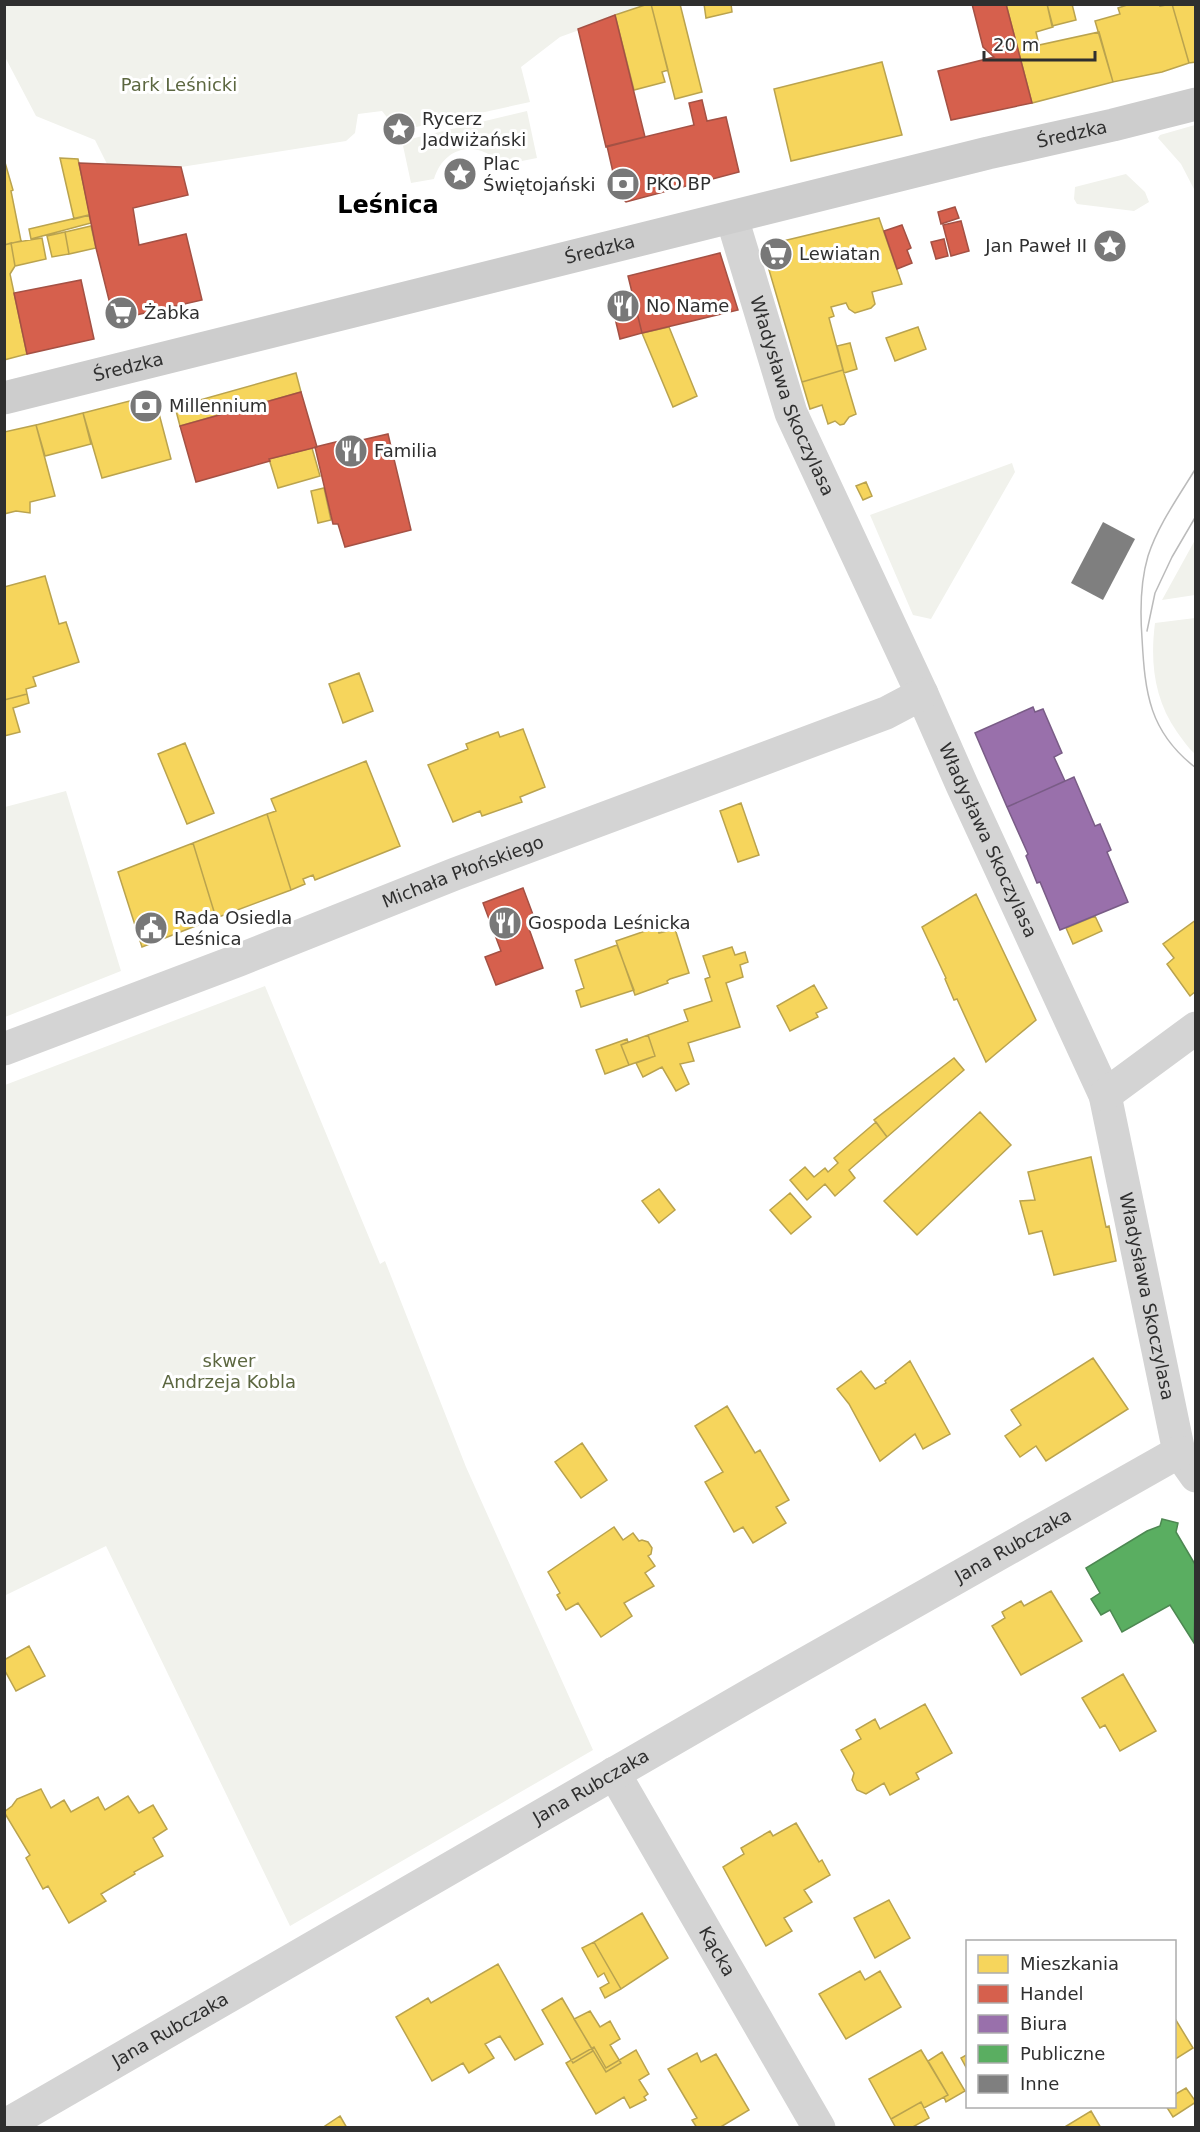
<svg xmlns="http://www.w3.org/2000/svg" width="1200" height="2132" font-family="'DejaVu Sans',sans-serif">
<style>
.green{fill:#f1f2ec}
.homes{fill:#f6d55c;stroke:#baa34e;stroke-width:1.5}
.shops{fill:#d6604d;stroke:#a45144;stroke-width:1.5}
.offices{fill:#9970ab;stroke:#795c86;stroke-width:1.5}
.public{fill:#5aae61;stroke:#4d8852;stroke-width:1.5}
.building{fill:#7f7f7f}
.lines{fill:none;stroke-linecap:round;stroke-linejoin:round}
.street{stroke:#d4d4d4;stroke-width:33}
.secondary{stroke:#cdcdcd;stroke-width:33}
.tram{stroke:#bbb;stroke-width:1.5}
.labels{text-anchor:middle;stroke-width:6;stroke-linejoin:round;paint-order:stroke}
.park-label{font-size:18px;fill:#5c6740;stroke:#fff}
.poi-label{font-size:18px;fill:#2f2f2f;stroke:#fff;text-anchor:start}
.street-label{font-size:18px;fill:#2f2f2f;stroke:#fff}
.district-label{font-size:24px;font-weight:bold;fill:#000;stroke:#fff}
</style>
<rect width="100%" height="100%" fill="#fff"/>
<!-- green -->
<path class="green" d="M5 5H648L560 37 521 67 530 102 407 129 404 123 390 121 382 111 358 114 355 133 346 141 181 167 107 164 95 140 36 116 5 57Z
M527 111 537 158 502 165C479 139 444 145 434 179L411 183 402 141Z
M1195 125H1196L1195 191 1181 164 1158 138 1160 135Z
M1126 174 1145 192 1149 202 1134 211 1077 204 1074 199 1075 187Z
M1012 463 1015 472 931 619 913 615 870 515Z
M1195 540V595L1162 600Z
M1195 618H1196L1195 754C1188 748 1183 740 1177 732 1154 699 1150 662 1155 623Z
M66 791 121 971 5 1017V807Z
M265 986 380 1264 385 1261 466 1467 593 1750 290 1926 106 1546 4 1596 5 1085Z"/>
<!-- homes -->
<path class="homes" d="M648 4H651L668 70 662 72 665 82 634 90 615 15Z
M651 4H680L702 92 675 99Z
M704 4H731L732 12 706 18Z
M1006 4H1047L1053 27 1036 32 1039 45 1099 32 1113 82 1032 103Z
M1047 4H1072L1076 20 1052 26Z
M1130 4H1160V6L1172 4 1189 63 1162 72 1113 82 1095 21 1120 14 1118 8Z
M1172 4H1196V62L1189 63Z
M882 62 902 135 791 161 774 89Z
M60 158 78 159 90 215 74 219Z
M4 159 13 190 11 191 21 241 4 245Z
M89 215 91 223 31 239 29 229Z
M879 218 902 284 872 292 875 304 871 308 855 313 849 309 846 303 831 307 834 316 829 318 843 370 802 382 762 246Z
M91 226 96 248 69 254 65 232Z
M65 232 69 254 52 257 47 236Z
M42 238 46 259 15 266 11 243Z
M11 243 15 266 10 274 27 354 4 360V245Z
M669 327 697 396 673 407 642 333Z
M918 327 926 349 895 361 886 338Z
M850 343 857 369 844 373 837 346Z
M843 370 856 414 849 417 844 424 840 425 835 421 828 424 822 405 810 409 802 382Z
M296 373 301 392 180 426 175 407Z
M145 397 157 406 171 459 102 478 83 413Z
M83 413 91 444 45 456 36 425Z
M36 425 55 496 30 502V513L16 511 4 514V432Z
M312 448 320 476 278 488 269 459Z
M866 482 872 496 863 500 856 486Z
M324 488 331 520 318 523 311 491Z
M45 576 59 624 66 622 79 662 33 677 36 686 26 689 27 694 4 700V587Z
M359 673 373 711 343 723 329 684Z
M27 694 29 703 13 708 20 732 4 736V700Z
M523 729 545 787 520 797 522 802 482 816 480 811 453 822 428 765 468 749 466 744 498 732 500 737Z
M185 743 214 813 187 824 158 754Z
M366 761 400 846 315 880 313 875 303 879 305 884 291 890 267 814 276 811 271 799Z
M741 803 759 855 738 862 720 811Z
M267 814 291 890 216 918 193 843Z
M193 843 216 918 142 947 118 872Z
M976 894 1036 1020 986 1062 957 999 954 1000 945 979 946 978 922 927Z
M1095 916 1102 931 1073 944 1066 928Z
M1196 920V991L1190 996 1167 964 1174 958 1163 944Z
M657 927 659 933 675 929 689 973 670 979 667 981 668 983 635 995 616 941Z
M617 945 634 990 581 1007 576 991 584 988 575 960Z
M732 947 735 955 745 952 748 962 740 965 743 977 726 983 740 1027 688 1043 694 1061 680 1064 689 1084 676 1091 662 1067 643 1077 636 1063 655 1056 648 1035 688 1021 684 1010 712 1001 705 979 710 977 703 956Z
M814 985 827 1008 816 1013 818 1017 790 1031 777 1006Z
M648 1035 655 1056 629 1065 621 1045Z
M627 1039 628 1042 621 1045 629 1065 605 1074 596 1050Z
M954 1058 964 1070 887 1137 874 1120Z
M980 1112 1011 1145 917 1235 884 1201Z
M876 1122 887 1137 849 1170 855 1178 835 1196 825 1184 807 1200 790 1180 805 1167 814 1177 825 1168 828 1172 838 1163 834 1158Z
M1091 1157 1106 1227 1109 1226 1116 1261 1054 1275 1042 1231 1029 1234 1020 1201 1035 1200 1028 1172Z
M659 1189 675 1210 659 1223 642 1201Z
M790 1193 811 1217 791 1234 770 1210Z
M1093 1358 1128 1409 1046 1461 1036 1446 1020 1457 1005 1436 1021 1425 1011 1410Z
M910 1361 950 1434 923 1449 915 1434 880 1461 849 1404 837 1389 861 1371 875 1389 886 1383 885 1381Z
M727 1406 755 1453 760 1450 789 1500 776 1507 786 1523 753 1543 743 1527 734 1532 705 1482 723 1472 695 1426Z
M582 1443 607 1480 581 1498 555 1462Z
M614 1527 623 1540 633 1533 639 1541 642 1540 648 1542 652 1548 651 1554 648 1556 655 1566 645 1573 654 1586 624 1603 632 1616 601 1637 578 1603 566 1610 557 1595 560 1593 548 1572Z
M1051 1591 1082 1641 1021 1675 992 1626 1005 1618 1002 1612 1021 1601 1024 1606Z
M29 1646 45 1676 16 1691 4 1669V1660Z
M1123 1674 1156 1731 1120 1751 1105 1725 1100 1728 1082 1698Z
M925 1704 952 1753 916 1773 919 1779 890 1795 884 1783 866 1794 857 1790 852 1780 854 1773 841 1750 861 1739 856 1730 875 1719 880 1729Z
M41 1789 51 1808 64 1800 71 1812 98 1797 105 1810 128 1796 139 1813 153 1805 167 1829 153 1838 163 1856 134 1872 135 1874 101 1894 106 1901 69 1923 48 1886 43 1889 26 1858 30 1855 4 1812 12 1806 17 1799Z
M796 1823 819 1862 822 1860 830 1875 804 1890 812 1902 784 1918 792 1931 766 1946 723 1867 744 1854 741 1848 770 1831 773 1836Z
M889 1900 910 1938 875 1958 854 1918Z
M642 1913 668 1958 621 1989 594 1942Z
M594 1942 621 1989 605 1998 600 1988 609 1983 604 1973 598 1977 582 1948Z
M498 1964 543 2044 515 2060 500 2036 485 2044 494 2058 469 2073 463 2063 432 2081 396 2017 428 1998 431 2003Z
M860 1971 865 1980 880 1971 901 2007 846 2039 819 1994Z
M562 1998 593 2051 573 2063 542 2010Z
M590 2011 600 2027 610 2021 620 2039 610 2045 621 2063 606 2072 574 2019Z
M1174 2017 1193 2048 1174 2060Z
M594 2047 606 2068 636 2050 649 2074 639 2080 648 2094 644 2097 646 2100 630 2108 624 2097 596 2114 566 2063Z
M921 2050 948 2095 924 2108 921 2102 891 2119 869 2079Z
M942 2052 965 2091 946 2102 944 2097 948 2095 928 2061Z
M697 2053 701 2062 716 2054 749 2110 719 2128H697L692 2120 697 2118 668 2069Z
M968 2054V2071L961 2058Z
M1186 2088 1196 2102 1173 2117 1166 2106H1174V2095Z
M921 2102 929 2118 911 2128H896L891 2119Z
M1091 2111 1101 2128H1063Z
M340 2116 347 2128H322Z"/>
<!-- shops -->
<path class="shops" d="M972 4H1006L1032 103 951 120 938 71 994 57 983 47Z
M615 15 645 137 606 147 578 29Z
M702 100 707 121 726 117 739 172 626 202 618 194 607 146 694 125 689 103Z
M79 163 181 167 188 195 133 208 139 245 186 234 202 300 114 320 96 248Z
M955 207 959 218 941 224 938 212Z
M961 221 969 251 951 256 943 225Z
M902 225 911 248 907 250 912 263 897 269 884 231Z
M944 239 948 256 936 259 931 242Z
M720 253 738 310 642 333 628 276Z
M81 280 94 339 27 354 14 293Z
M632 292 642 333 620 339 610 297Z
M301 392 317 447 269 459 270 461 196 482 180 426Z
M388 434 411 530 345 547 338 524H333L315 447 348 439 349 443Z
M523 888 535 920 527 923 543 968 496 985 485 957 501 951 483 903Z"/>
<!-- offices -->
<path class="offices" d="M1033 707 1035 712 1043 709 1062 753 1054 757 1065 781 1007 807 975 733Z
M1074 777 1095 826 1100 824 1111 850 1107 852 1128 902 1060 930 1040 882 1037 883 1026 856 1028 854 1007 807Z"/>
<!-- public -->
<path class="public" d="M1162 1519 1178 1523 1176 1532 1196 1566 1194 1643 1170 1605 1122 1632 1110 1610 1101 1615 1091 1599 1100 1593 1086 1568 1147 1531 1160 1526Z"/>
<!-- building -->
<path class="building" d="M1103 522 1135 539 1103 600 1071 583Z"/>
<g class="lines">
<!-- street -->
<g class="street">
<path id="s1" d="M732 218 791 413 922 694 962 785 1105 1095 1179 1452 1196 1476"/>
<path id="s2" d="M4 1049 239 960 455 874 886 713 922 694"/>
<path d="M1105 1095 1196 1028"/>
<path id="s3" d="M614 1773 819 2128"/>
<path id="s4" d="M4 2126 755 1692 1179 1452"/>
</g>
<!-- secondary -->
<path class="secondary" id="s5" d="M4 398 988 153 1113 125 1196 104"/>
<!-- tram -->
<path class="tram" d="M1196 468C1179 496 1158 525 1148 556 1140 583 1140 611 1142 638 1145 693 1149 732 1196 768
M1147 631 1155 593 1172 557 1196 516"/>
</g>
<!-- icons -->
<defs>
<g id="sight-disc" transform="scale(1.725)"><circle r="9.5" fill="#787878" stroke="#fff"/><path d="M0-6L1.8-2.2L6-1.7L2.9 1.2L3.7 5.4L0 3.3L-3.7 5.4L-2.9 1.2L-6-1.7L-1.8-2.2Z" fill="#fff"/></g>
<g id="bank-disc" transform="scale(1.725)"><circle r="9.5" fill="#787878" stroke="#fff"/><path d="M-6-4H6V4H-6ZM0-2.3a2.3 2.3 0 1 0 0 4.6a2.3 2.3 0 1 0 0-4.6Z" fill="#fff"/></g>
<g id="supermarket-disc" transform="scale(1.725)"><circle r="9.5" fill="#787878" stroke="#fff"/><path d="M-6-5.5h2.5l.6 2H6L4.5 2H-2.5L-4.4-4H-6ZM-1.5 3.2a1.3 1.3 0 1 0 .1 0ZM3 3.2a1.3 1.3 0 1 0 .1 0Z" fill="#fff"/></g>
<g id="restaurant-disc" transform="scale(1.725)"><circle r="9.5" fill="#787878" stroke="#fff"/><path d="M-5-6h1v4h1v-4h1v4h1v-4h1v5L-1.5 .5V6h-2V.5L-5-1ZM5-6V6H3V1.5H1.5Q1.5-4 5-6Z" fill="#fff"/></g>
<g id="civic-disc" transform="scale(1.725)"><circle r="9.5" fill="#787878" stroke="#fff"/><path d="M-.6-6.5H3V-4.5H.6V-3L4-1V1h2V6H-6V1h2V-1L-.6-3ZM-1.2 2.5V6h2.4V2.5Z" fill="#fff"/></g>
</defs>
<g fill-rule="evenodd">
<use href="#sight-disc" x="399" y="129"/>
<use href="#sight-disc" x="460" y="174"/>
<use href="#bank-disc" x="623" y="184"/>
<use href="#sight-disc" x="1110" y="246"/>
<use href="#supermarket-disc" x="776" y="254"/>
<use href="#restaurant-disc" x="623" y="306"/>
<use href="#supermarket-disc" x="121" y="313"/>
<use href="#bank-disc" x="146" y="406"/>
<use href="#restaurant-disc" x="351" y="451"/>
<use href="#restaurant-disc" x="505" y="923"/>
<use href="#civic-disc" x="151" y="928"/>
</g>
<g class="labels">
<!-- park labels -->
<g class="park-label">
<text x="179" y="91">Park Leśnicki</text>
<text x="229" y="1367">skwer<tspan x="229" dy="21">Andrzeja Kobla</tspan></text>
</g>
<!-- poi labels -->
<g class="poi-label">
<text x="422" y="125">Rycerz<tspan x="422" dy="21">Jadwiżański</tspan></text>
<text x="483" y="170">Plac<tspan x="483" dy="21">Świętojański</tspan></text>
<text x="646" y="190">PKO BP</text>
<text x="1087" y="252" text-anchor="end">Jan Paweł II</text>
<text x="799" y="260">Lewiatan</text>
<text x="646" y="312">No Name</text>
<text x="144" y="319">Żabka</text>
<text x="169" y="412">Millennium</text>
<text x="374" y="457">Familia</text>
<text x="174" y="924">Rada Osiedla<tspan x="174" dy="21">Leśnica</tspan></text>
<text x="528" y="929">Gospoda Leśnicka</text>
</g>
<!-- street labels -->
<g class="street-label">
<text dy="6" stroke="none"><textPath href="#s5" startOffset="1100">Średzka</textPath></text>
<text dy="6" stroke="none"><textPath href="#s5" startOffset="614">Średzka</textPath></text>
<text dy="6" stroke="none"><textPath href="#s5" startOffset="128">Średzka</textPath></text>
<text dy="6" stroke="none"><textPath href="#s1" startOffset="188">Władysława Skoczylasa</textPath></text>
<text dy="6" stroke="none"><textPath href="#s1" startOffset="674">Władysława Skoczylasa</textPath></text>
<text dy="6" stroke="none"><textPath href="#s2" startOffset="492">Michała Płońskiego</textPath></text>
<text dy="6" stroke="none"><textPath href="#s1" startOffset="1160">Władysława Skoczylasa</textPath></text>
<text dy="6" stroke="none"><textPath href="#s4" startOffset="1164">Jana Rubczaka</textPath></text>
<text dy="6" stroke="none"><textPath href="#s4" startOffset="678">Jana Rubczaka</textPath></text>
<text dy="6" stroke="none"><textPath href="#s3" startOffset="206">Kącka</textPath></text>
<text dy="6" stroke="none"><textPath href="#s4" startOffset="192">Jana Rubczaka</textPath></text>
</g>
<!-- district labels -->
<g class="district-label">
<text x="388" y="213">Leśnica</text>
</g>
</g>
<!-- border -->
<rect width="1200" height="2132" fill="none" stroke="#2f2f2f" stroke-width="12"/>
<!-- legend -->
<rect x="966" y="1940" width="210" height="168" fill="#ffffff" stroke="#acacac" stroke-width="1.5"/>
<rect x="978" y="1955" width="30" height="18" fill="#f6d55c" stroke="#acacac" stroke-width="1.5"/>
<text x="1020" y="1970" font-size="18" fill="#2f2f2f">Mieszkania</text>
<rect x="978" y="1985" width="30" height="18" fill="#d6604d" stroke="#acacac" stroke-width="1.5"/>
<text x="1020" y="2000" font-size="18" fill="#2f2f2f">Handel</text>
<rect x="978" y="2015" width="30" height="18" fill="#9970ab" stroke="#acacac" stroke-width="1.5"/>
<text x="1020" y="2030" font-size="18" fill="#2f2f2f">Biura</text>
<rect x="978" y="2045" width="30" height="18" fill="#5aae61" stroke="#acacac" stroke-width="1.5"/>
<text x="1020" y="2060" font-size="18" fill="#2f2f2f">Publiczne</text>
<rect x="978" y="2075" width="30" height="18" fill="#7f7f7f" stroke="#acacac" stroke-width="1.5"/>
<text x="1020" y="2090" font-size="18" fill="#2f2f2f">Inne</text>
<!-- scale -->
<path d="M984 51v9h111v-9" fill="none" stroke="#2f2f2f" stroke-width="3"/>
<text x="993" y="51" font-size="18" fill="#2f2f2f" stroke="#ffffff" stroke-width="4.5" paint-order="stroke">20 m</text>
</svg>
